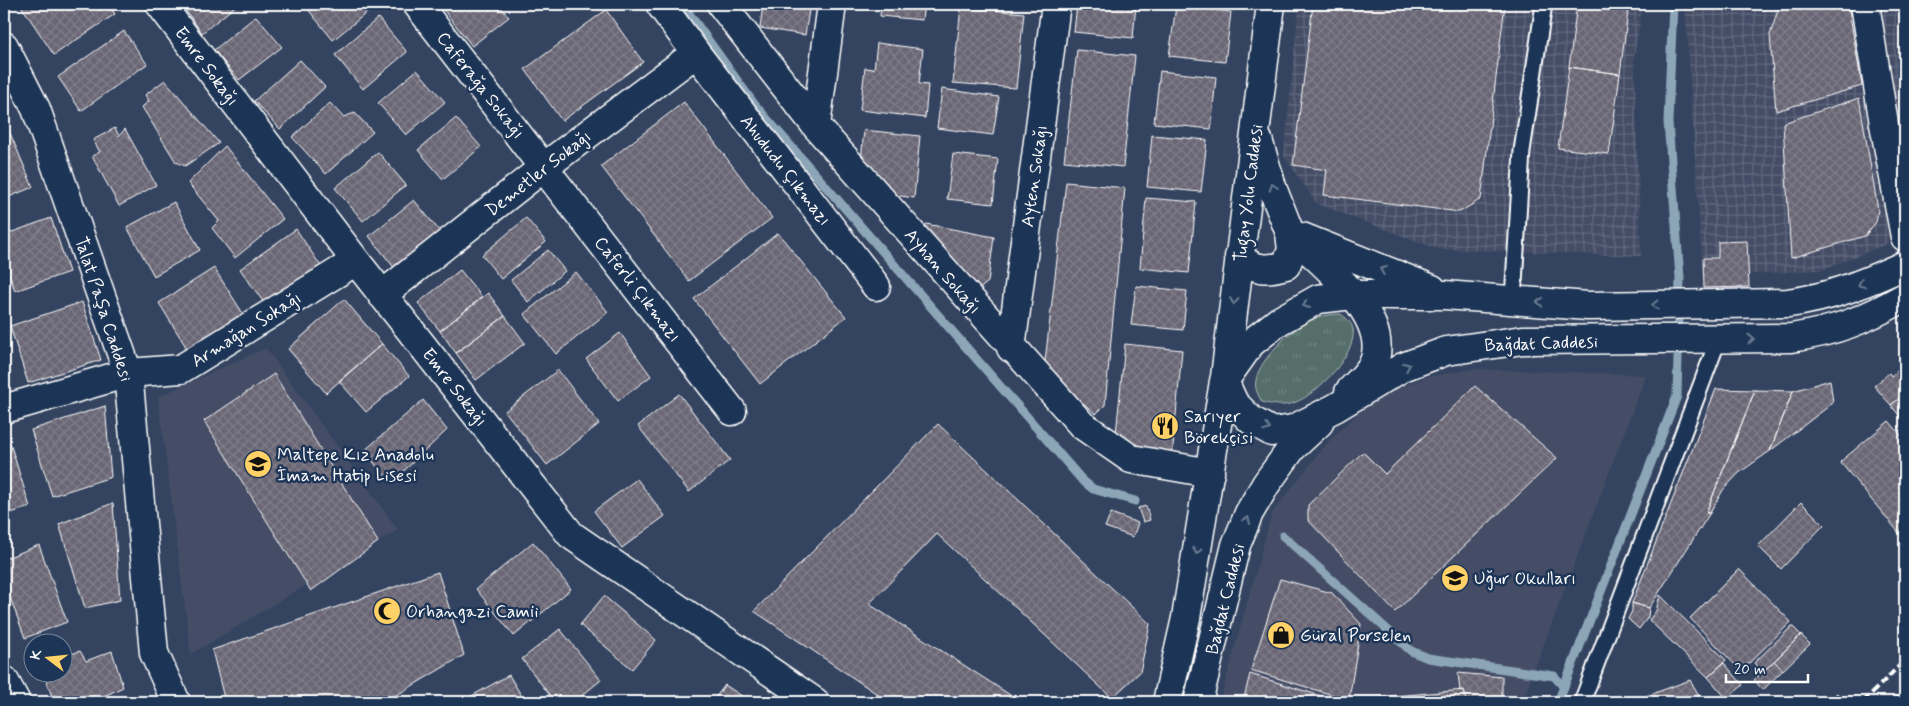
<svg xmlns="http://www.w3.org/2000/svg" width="1909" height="706" font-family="Mynerve,sans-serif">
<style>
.built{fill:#444e66}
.industrial{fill:url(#industrial-grid)}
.grass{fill:url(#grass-tufts);stroke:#aab6b5}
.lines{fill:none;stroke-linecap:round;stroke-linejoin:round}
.stream{stroke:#8ca6b8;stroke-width:9}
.building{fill:url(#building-cross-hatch);stroke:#fff}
.lane-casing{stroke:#fff;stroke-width:19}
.street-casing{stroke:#fff;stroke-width:31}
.secondary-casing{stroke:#fff;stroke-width:31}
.primary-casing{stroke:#fff;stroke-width:31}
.lane{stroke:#1d3557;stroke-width:15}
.street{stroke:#1d3557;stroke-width:28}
.secondary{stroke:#1d3557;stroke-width:28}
.primary{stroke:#1d3557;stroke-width:28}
.rail{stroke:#fff;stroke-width:4;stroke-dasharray:8 4;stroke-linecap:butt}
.oneway{stroke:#6c7c92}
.labels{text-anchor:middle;stroke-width:5;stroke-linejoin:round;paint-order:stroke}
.street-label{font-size:18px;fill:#fff;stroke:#1d3557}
.poi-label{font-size:18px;fill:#fff;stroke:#1d3557;text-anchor:start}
</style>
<defs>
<pattern id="industrial-grid" width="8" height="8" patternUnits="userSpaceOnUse" patternTransform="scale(1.25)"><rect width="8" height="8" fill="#444e66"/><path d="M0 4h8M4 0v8" fill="none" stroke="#60697d"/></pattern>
<pattern id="grass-tufts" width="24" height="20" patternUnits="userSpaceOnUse" patternTransform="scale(1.25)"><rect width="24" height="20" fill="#556e6b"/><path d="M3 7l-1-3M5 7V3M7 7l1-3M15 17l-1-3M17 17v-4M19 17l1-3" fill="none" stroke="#6e8481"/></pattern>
<pattern id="building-cross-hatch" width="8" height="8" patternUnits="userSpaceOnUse" patternTransform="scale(1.25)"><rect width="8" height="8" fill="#6a6675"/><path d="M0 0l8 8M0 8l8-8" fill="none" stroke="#807d8a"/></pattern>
</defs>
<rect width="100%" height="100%" fill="#344460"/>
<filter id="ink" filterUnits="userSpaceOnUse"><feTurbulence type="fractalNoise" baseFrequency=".02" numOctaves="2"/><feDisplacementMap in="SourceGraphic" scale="10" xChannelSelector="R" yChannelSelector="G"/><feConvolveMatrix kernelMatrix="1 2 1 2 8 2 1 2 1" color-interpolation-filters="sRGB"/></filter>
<g filter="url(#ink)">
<!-- built -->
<path class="built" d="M266 348 398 530 191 654 158 397Z
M1473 369 1646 375 1522 702H1220L1272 513 1328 442 1374 398 1426 377Z"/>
<!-- industrial -->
<path class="industrial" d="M1299 4H1643L1634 57 1641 256 1438 249 1317 204 1284 156Z
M1685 4H1905V237L1821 270 1703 277Z"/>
<!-- grass -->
<path class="grass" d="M1341 314C1346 318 1352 323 1353 329 1357 354 1317 394 1296 402 1284 407 1274 405 1262 402 1258 395 1254 388 1256 380 1259 360 1292 328 1310 320 1320 315 1330 315 1341 314Z"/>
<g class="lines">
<!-- stream -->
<path class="stream" d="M682 4 754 104 1082 480 1093 489 1135 501
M1283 536 1411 651 1428 658 1554 676 1564 687
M1558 702 1677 396 1680 278 1668 122 1673 4"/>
</g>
<!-- building -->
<path class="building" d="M20 4H108L115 14 54 55Z
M181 4H238L202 33Z
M310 4H366L370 10 333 40 306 7Z
M439 4H498L509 17 472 46Z
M763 4H810L805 35 760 28Z
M881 4H924L922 20 880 16Z
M1077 4H1136L1133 38 1074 32Z
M1313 4H1505L1481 199 1460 212 1324 195 1327 170 1293 165Z
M1577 4H1629L1620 74 1569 67Z
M1780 4H1848L1862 86 1776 111 1770 35Z
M1176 6 1231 12 1225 62 1169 56Z
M961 7 1024 13 1016 88 953 83Z
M606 10 643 62 562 121 525 69Z
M256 16 282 47 239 80 214 50Z
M378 18 407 52 363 89 335 55Z
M124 31 147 64 81 111 58 77Z
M877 43 923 49 919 84 928 85 925 118 860 110 865 68 874 69Z
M1077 50 1135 56 1123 167 1064 161Z
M300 60 325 87 280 129 254 101Z
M1569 67 1620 74 1609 154 1558 148Z
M417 70 445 102 406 135 378 103Z
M1160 71 1216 77 1211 129 1154 123Z
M165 80 219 143 185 166 176 162 142 107 149 101 145 95Z
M942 89 999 97 993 135 937 128Z
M1859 98 1878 210 1876 222 1865 236 1791 258 1783 123Z
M684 102 772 218 689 281 601 166Z
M330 103 343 117 355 113 373 132 326 174 292 137Z
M456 118 481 147 443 179 418 150Z
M4 119 33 187 4 199Z
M115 128 119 136 125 129 156 185 119 206 92 156 100 152 93 140Z
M864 130 920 136 914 198 888 194 889 187 879 186 878 173 860 170Z
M1152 135 1207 140 1201 192 1147 187Z
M225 146 283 219 235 258 212 228 219 221 188 183Z
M378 152 406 185 363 221 335 188Z
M953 154 998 159 993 204 947 199Z
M1066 182 1125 188 1105 405 1096 414 1044 370Z
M1146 198 1196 202 1189 273 1140 268Z
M414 200 442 234 396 270 369 236Z
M174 202 200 250 154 276 127 227Z
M51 218 69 272 15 291 4 259V235Z
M526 218 546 242 501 279 482 255Z
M926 224 994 237 988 282 973 294 919 234Z
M296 229 322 268 267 307 240 269Z
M778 233 846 317 760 384 694 299Z
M1747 241 1749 287 1704 288 1703 258H1718V242Z
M548 250 565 271 528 302 511 280Z
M214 268 244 315 188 350 159 303Z
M460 270 482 297 440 331 418 303Z
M576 272 608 312 556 354 524 314Z
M1136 286 1187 291 1183 330 1131 325Z
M488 293 505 316 456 353 440 331Z
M344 299 382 344 326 393 288 349Z
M82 302 101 360 28 383 10 326Z
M505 316 525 343 476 380 456 353Z
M620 333 651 376 618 401 586 359Z
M382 344 409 376 366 412 339 381Z
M1125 344 1182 350 1172 458 1145 456 1116 434Z
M1905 365V394L1891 405 1874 386 1889 373 1891 376Z
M558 370 599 424 547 465 505 411Z
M274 374 378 542 311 591 204 421Z
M1830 380 1833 403 1770 451 1793 391Z
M1475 386 1557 458 1395 612 1308 520V505L1363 452 1385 474Z
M1716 389 1755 390 1706 513H1710L1649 608 1632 603Z
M1755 390 1793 391 1770 451 1739 473 1723 490 1710 513H1706Z
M679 394 730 460 689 492 638 426Z
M1905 394V423L1891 405Z
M423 400 447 430 391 483 364 451Z
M105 406 111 477 52 496 31 430Z
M1889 421 1905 440V540L1840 462Z
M938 424 1150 624 1140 672 1112 698 937 534 869 604 1021 702H889L754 611Z
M10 443 30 507 4 515V445Z
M637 479 665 516 622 548 594 511Z
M1801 502 1824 525 1781 569 1758 546Z
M113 503 120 600 85 608 59 524Z
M1146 506 1150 520 1143 522 1138 508Z
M1111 513 1138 523 1133 537 1105 527Z
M533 542 571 589 514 636 476 589Z
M39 545 67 622 25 638 4 581V559Z
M1739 569 1791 622 1741 671 1690 618Z
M438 572 464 655 385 702H225L212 650Z
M1280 579 1332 593 1361 624 1349 700 1251 670Z
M1660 595 1726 660 1708 677 1649 620 1656 611Z
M604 596 656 640 632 669 580 625Z
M1632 603 1649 608 1648 617 1639 629 1628 619 1632 611Z
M1792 626 1801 635 1763 672 1754 663Z
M560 629 601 680 574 702H555L522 659Z
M1801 635 1810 644 1783 670 1774 661Z
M80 651 86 661 112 651 123 687 92 702H54L44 674H62V657Z
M1774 661 1783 670 1763 690 1754 680Z
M1724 663 1743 685 1727 699 1708 677Z
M1458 673 1502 677V702H1466L1464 690 1460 691Z
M1250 674 1337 701 1336 702H1243Z
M509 675 525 702H461Z
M1690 680 1703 702H1630Z
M725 685 751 702H712Z
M1464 690 1466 702H1336L1337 701Z
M1837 693 1846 702H1827Z"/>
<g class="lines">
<!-- lane casing -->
<g class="lane-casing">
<path id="lane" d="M1513 300 1522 151 1544 4
M1582 702 1718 340"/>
</g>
<!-- street casing -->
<g class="street-casing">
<path id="street" d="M160 4 356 261 571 535 815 702
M417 4 732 411
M660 4 696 53 876 286
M721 4 816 126 1082 425 1131 459 1210 473
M4 46 36 109 128 373 154 653 176 702
M816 126 832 4
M382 295 544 167 696 53
M1011 348 1056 4
M4 409 128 373 181 369 356 261
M4 680 16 702"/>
</g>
<!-- secondary casing -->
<g class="secondary-casing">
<path id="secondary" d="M1865 4 1884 124 1905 237"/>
</g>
<!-- primary casing -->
<g class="primary-casing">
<path id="primary" d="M1290 233C1320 262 1388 312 1375 359 1371 372 1358 382 1349 392
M1302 237 1432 289
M1239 257C1254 270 1267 271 1286 265L1292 250 1290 233 1273 190 1258 140
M1225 377 1271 4
M1224 381 1234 403 1251 420 1272 432 1293 429 1335 408 1403 367 1446 351 1523 340 1791 338C1837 331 1864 320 1905 297
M1167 702 1186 618 1224 381 1251 343 1279 321 1318 299 1353 295H1445L1588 306 1788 303C1830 298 1867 282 1905 265
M1198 702 1236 545 1249 513 1266 484 1292 448 1319 423"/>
</g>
<!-- lane -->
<use href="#lane" class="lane"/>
<!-- street -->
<use href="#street" class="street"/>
<!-- secondary -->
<use href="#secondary" class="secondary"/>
<!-- primary -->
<use href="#primary" class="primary"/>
<!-- rail -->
<path class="rail" d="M1863 702 1905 660
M1892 702 1905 689"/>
</g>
<!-- one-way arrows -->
<defs><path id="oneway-chevron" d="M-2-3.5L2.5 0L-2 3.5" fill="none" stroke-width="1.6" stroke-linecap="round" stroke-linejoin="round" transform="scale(1.25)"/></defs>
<g class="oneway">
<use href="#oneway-chevron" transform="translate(1273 187) rotate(-108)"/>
<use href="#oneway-chevron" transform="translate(1383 270) rotate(-158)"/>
<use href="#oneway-chevron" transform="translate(1861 284) rotate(158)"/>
<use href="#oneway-chevron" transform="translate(1234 301) rotate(97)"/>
<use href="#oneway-chevron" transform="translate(1540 302) rotate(-175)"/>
<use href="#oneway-chevron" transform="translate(1306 305) rotate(155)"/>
<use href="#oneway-chevron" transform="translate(1655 305) rotate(179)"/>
<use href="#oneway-chevron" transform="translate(1751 339) rotate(-1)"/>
<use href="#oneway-chevron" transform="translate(1407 366) rotate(-23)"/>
<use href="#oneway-chevron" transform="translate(1267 428) rotate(18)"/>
<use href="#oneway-chevron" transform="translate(1247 520) rotate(-67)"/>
<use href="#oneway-chevron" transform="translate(1197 551) rotate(100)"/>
</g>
</g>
<!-- icons -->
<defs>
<g id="restaurant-disc" transform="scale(1.4375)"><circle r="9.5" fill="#ffd166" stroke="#1d3557"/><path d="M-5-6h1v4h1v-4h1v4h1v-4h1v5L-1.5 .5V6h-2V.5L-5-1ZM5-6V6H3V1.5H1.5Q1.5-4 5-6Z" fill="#111"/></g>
<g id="school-disc" transform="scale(1.4375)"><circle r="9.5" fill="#ffd166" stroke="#1d3557"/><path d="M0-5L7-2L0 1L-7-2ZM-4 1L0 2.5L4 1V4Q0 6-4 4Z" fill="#111"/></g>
<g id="mosque-disc" transform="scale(1.4375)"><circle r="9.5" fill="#ffd166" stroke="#1d3557"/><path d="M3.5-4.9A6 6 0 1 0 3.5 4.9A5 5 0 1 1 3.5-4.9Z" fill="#111"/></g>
<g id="shop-disc" transform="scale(1.4375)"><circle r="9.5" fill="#ffd166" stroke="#1d3557"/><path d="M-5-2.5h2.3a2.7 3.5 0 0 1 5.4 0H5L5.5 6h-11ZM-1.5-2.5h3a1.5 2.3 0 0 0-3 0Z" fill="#111"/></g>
</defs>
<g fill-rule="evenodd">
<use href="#restaurant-disc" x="1165" y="426"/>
<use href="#school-disc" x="258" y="464"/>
<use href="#school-disc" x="1455" y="578"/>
<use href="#mosque-disc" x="387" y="611"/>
<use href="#shop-disc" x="1281" y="635"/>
</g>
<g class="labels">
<!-- street labels -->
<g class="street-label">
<text transform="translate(207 66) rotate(53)" y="6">Emre Sokağı</text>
<text transform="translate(481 85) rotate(52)" y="6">Caferağa Sokağı</text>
<text transform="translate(786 170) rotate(52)" y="6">Ahududu Çıkmazı</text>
<text transform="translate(538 173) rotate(-38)" y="6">Demetler Sokağı</text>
<text transform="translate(1034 176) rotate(-82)" y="6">Ayten Sokağı</text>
<text transform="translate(1248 193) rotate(-83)" y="6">Tugay Yolu Caddesi</text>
<text transform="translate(943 271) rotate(49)" y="6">Ayhan Sokağı</text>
<text transform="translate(638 289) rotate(52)" y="6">Caferli Çıkmazı</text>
<text transform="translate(104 309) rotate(72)" y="6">Talat Paşa Caddesi</text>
<text transform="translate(246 329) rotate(-32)" y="6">Armağan Sokağı</text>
<text transform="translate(1541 343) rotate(-2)" y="6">Bağdat Caddesi</text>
<text transform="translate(455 387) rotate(52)" y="6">Emre Sokağı</text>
<text transform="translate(1225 599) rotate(-76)" y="6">Bağdat Caddesi</text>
</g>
<!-- poi labels -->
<g class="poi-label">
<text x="1184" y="422">Sarıyer<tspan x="1184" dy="21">Börekçisi</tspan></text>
<text x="277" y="460">Maltepe Kız Anadolu<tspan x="277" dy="21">İmam Hatip Lisesi</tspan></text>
<text x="1474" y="584">Uğur Okulları</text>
<text x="406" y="617">Orhangazi Camii</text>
<text x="1300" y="641">Güral Porselen</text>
</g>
</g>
<!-- margin -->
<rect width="1909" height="706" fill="none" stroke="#1d3557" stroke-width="20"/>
<rect x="10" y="10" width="1889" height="686" fill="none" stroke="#fff" stroke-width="2" filter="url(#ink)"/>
<!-- north arrow -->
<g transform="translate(48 658) rotate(286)"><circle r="24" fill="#1d3557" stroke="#77869a"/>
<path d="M0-4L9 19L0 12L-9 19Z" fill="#ffd166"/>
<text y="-8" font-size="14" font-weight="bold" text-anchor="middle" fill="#ffffff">K</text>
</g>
<!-- scale -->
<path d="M1726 674v8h82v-8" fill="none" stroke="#ffffff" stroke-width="2.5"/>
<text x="1734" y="674" font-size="15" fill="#ffffff" stroke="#1d3557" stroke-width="4" paint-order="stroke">20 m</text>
</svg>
